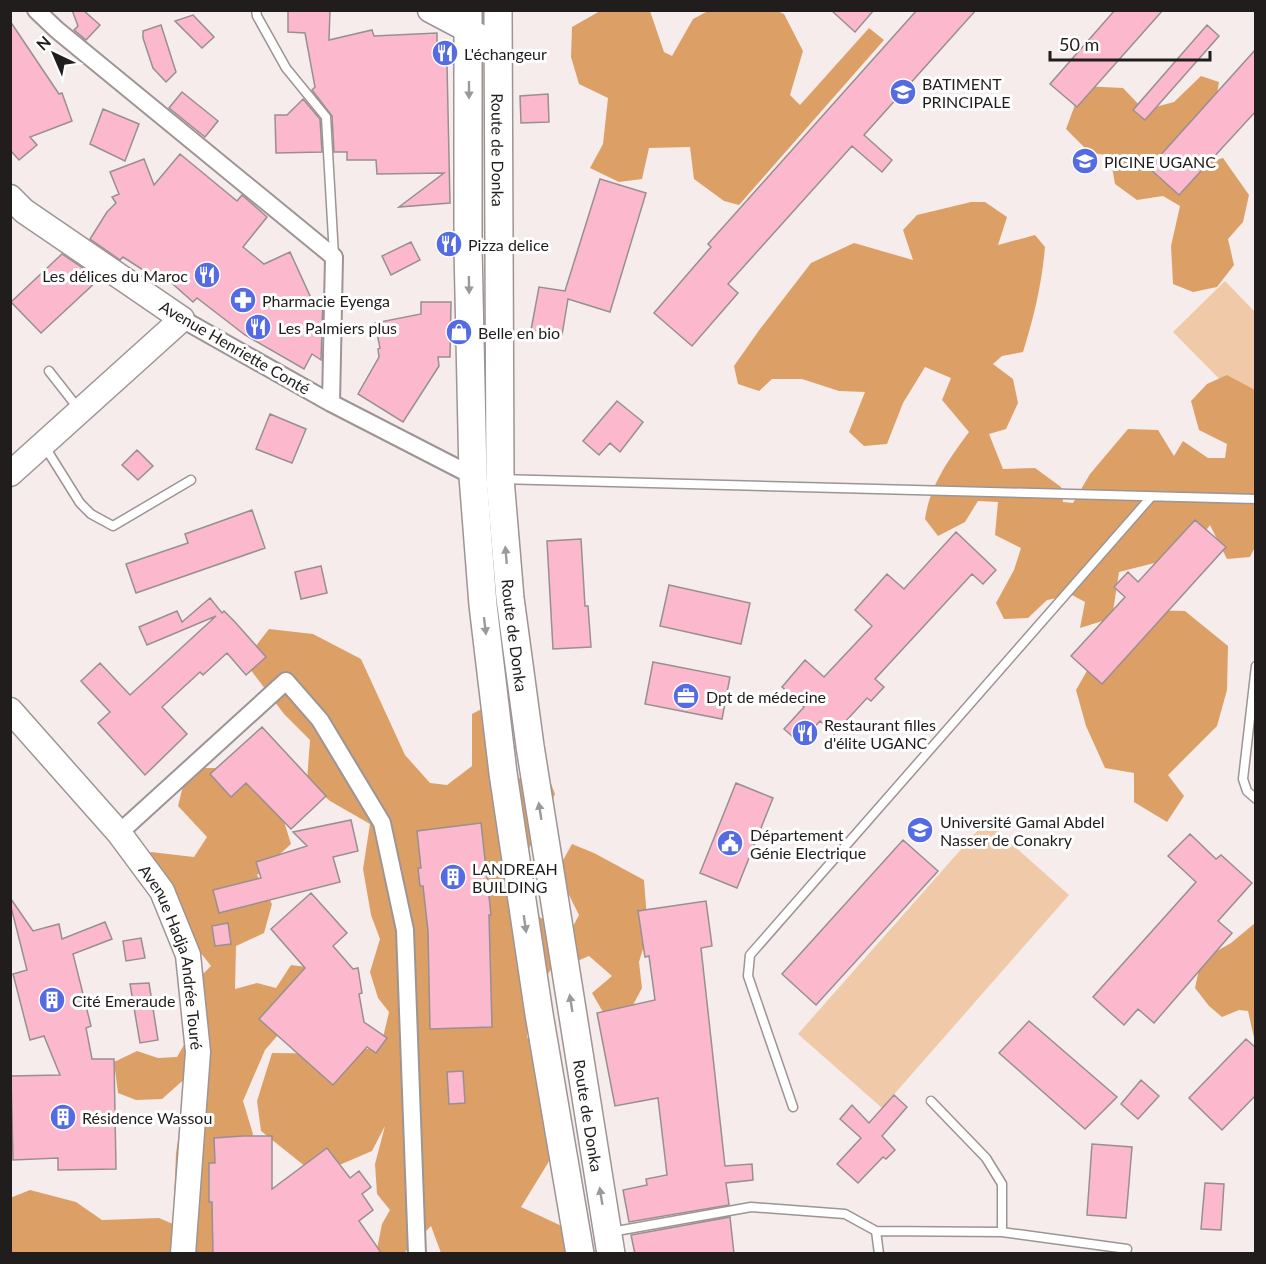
<svg xmlns="http://www.w3.org/2000/svg" width="1266" height="1264" viewBox="0 0 1266 1264" font-family="Lato,sans-serif">
<style>
.green{fill:#efc9a8}
.forest{fill:#dca067}
.building{fill:#fcb9ce;stroke:#978f91;stroke-width:1.5}
.lines{fill:none;stroke-linecap:round;stroke-linejoin:round}
.lane-casing{stroke:#9d9494;stroke-width:11}
.street-casing{stroke:#9d9494;stroke-width:20}
.secondary-casing{stroke:#9d9494;stroke-width:27}
.primary-casing{stroke:#9d9494;stroke-width:30}
.lane{stroke:#fff;stroke-width:8}
.street{stroke:#fff;stroke-width:16}
.secondary{stroke:#fff;stroke-width:24}
.primary{stroke:#fff;stroke-width:27}
.oneway{fill:#9b9999}
.labels{text-anchor:middle;dominant-baseline:central;stroke-width:6;stroke-linejoin:round;paint-order:stroke}
.poi-label{font-size:16px;fill:#201d1c;stroke:#fff;text-anchor:start}
.street-label{font-size:16px;fill:#201d1c;stroke:#fff}
</style>
<rect width="100%" height="100%" fill="#f6ecec"/>
<path class="green" d="M1225,281L1255,312V415L1173,332Z
M986,821L1069,895L882,1108L798,1034Z"/>
<path class="forest" d="M600,11H650L664,52L672,56L693,19L708,11L775,10L784,14L803,51L790,95L800,105L869,28L884,40L739,205L724,201L694,179L690,147L649,148L642,179L619,182L590,168L603,144L608,98L579,84L571,57L572,27Z
M1201,76L1219,82L1213,119L1174,171L1223,158L1249,195L1243,222L1228,239L1234,265L1217,287L1193,292L1173,284L1171,246L1180,206L1163,196L1137,200L1115,184L1110,156L1089,152L1066,129L1082,86L1123,88L1144,110L1174,102Z
M971,202H985L1007,217L998,245L1035,235L1045,247C1042,283 1034,317 1023,352L1002,356L993,364L1013,379L1018,403L1006,429L989,434L1003,469L1035,468L1061,487L1063,502L1073,503L1090,474L1128,429L1158,430L1174,456L1183,441L1208,458H1225L1227,444L1199,430L1191,401L1207,384L1227,375L1255,390V547L1250,557L1227,559L1210,525L1191,551L1174,558L1119,572L1112,618L1080,628L1085,602L1072,595L1047,600L1028,618L1004,619L996,603L1014,570L1021,548L995,535L998,502L978,501L965,522L938,536L925,519C930,485 949,459 969,432L942,400L951,378L925,367L903,403L887,444L864,446L849,432L865,392L839,391L802,379H772L759,391L738,384L734,366L760,329L811,263L854,243L913,260L903,230L917,215Z
M1147,610L1185,611L1228,646L1227,690L1217,726L1168,775L1184,796L1167,822L1134,802V773L1105,768L1086,726L1076,690L1100,648Z
M269,629L313,634L361,659L405,755L430,783L447,785L472,766V714L491,704L510,783L544,766L555,794L526,855L531,913L570,932L579,915L557,871L572,844L594,853L644,880L648,933L639,962L642,988L623,1024L612,1028L592,993L612,976L589,956L575,962L558,958L528,1006L527,1037L556,1074L567,1121L548,1163L521,1207L581,1235L586,1253H441L431,1226L404,1253H383L377,1249L382,1224L390,1210L377,1194L375,1164L385,1126L372,1151L316,1175L261,1131L257,1101L272,1053L344,1054L381,1046L389,1012L378,998L370,972L380,939L371,915L363,869L370,824L330,801L307,781L310,740L284,714L244,661Z
M204,768H255L275,792L291,844L257,875L272,904L264,933L236,946L235,989L257,983L276,988L291,965L314,968L284,1028L265,1050L243,1101L253,1134L240,1172L252,1253H11L10,1198L30,1190L76,1202L102,1220L159,1218L173,1224L176,1153L188,1076L162,1099L136,1100L118,1093L114,1062L137,1051L158,1058L177,1057L200,1017L203,974L211,966L140,876L151,852L194,857L207,837L178,806L183,786Z
M1255,923V1042L1248,1011L1239,1010L1222,1017L1209,1006L1195,988L1201,960L1231,943Z"/>
<path class="building" d="M72,10H83L100,25L86,40L74,30L78,26Z
M288,10H330L329,40L372,30L374,36L437,33V44H452V64H447L450,203L399,207L444,173L377,174L376,160H347V152H334L332,116L312,90L315,87L305,33L288,32Z
M831,10H874L855,32Z
M917,10H976L864,135L892,160L882,172L852,146L728,284L738,293L692,346L654,313L711,247L708,244Z
M1115,10H1163L1077,107L1050,84Z
M193,15L214,37L202,48L175,21Z
M10,21L59,94L62,93L72,121L30,137L37,145L19,160L10,150Z
M161,25L176,72L166,82L153,68L143,38V31Z
M1207,25L1219,36L1145,120L1133,110Z
M1256,49V111L1179,195L1149,168Z
M182,92L218,121L205,137L169,108Z
M548,94L549,122L521,123L520,96Z
M303,99L320,119L322,152L276,153L275,115H287Z
M103,109L139,124L125,161L90,144Z
M180,154L237,201L242,195L267,217L243,247L264,264L290,252L311,298H323L321,360L312,354L304,369L245,335L197,298L193,302L158,271L154,277L123,257L120,260L90,239L107,212L116,203L112,197L119,194L110,172L144,159L154,185Z
M600,179L646,193L610,312L568,299L562,335L531,330L539,287L565,291Z
M411,242L420,260L391,275L382,256Z
M62,254L99,279L41,333L11,302Z
M421,302H451L450,357H438L439,366L403,422L358,394L379,357L378,349L380,348L375,323L421,314Z
M617,401L643,422L620,452L610,443L599,455L583,441Z
M270,414L306,429L292,463L256,449Z
M137,450L153,466L138,480L122,465Z
M252,510L265,548L136,593L126,564L188,543L185,534Z
M1195,520L1226,547L1102,684L1071,656L1125,597L1114,587L1128,572L1138,582Z
M956,532L996,570L983,584L972,574L875,679L884,687L871,701L867,698L834,734L820,721L800,743L784,729L804,707L782,687L805,660L824,677L872,626L855,610L887,574L904,589Z
M581,539L585,606H588L591,647L553,649L547,541Z
M321,566L327,593L301,599L295,572Z
M669,585L750,603L741,644L660,626Z
M210,598L222,613L224,611L235,622L266,657L246,675L227,653L203,675L200,672L162,707L187,734L145,775L98,723L110,712L81,681L100,663L130,695L216,616L147,645L139,627L177,611L182,622Z
M653,662L730,677L722,719L645,704Z
M262,727L326,796L291,829L246,783L231,797L210,774Z
M736,783L773,798L737,888L700,873Z
M351,820L358,851L333,857L340,882L219,913L213,890L261,878L256,862L307,846L293,832Z
M481,823L491,915H489L492,1027L430,1029L428,931L423,886H420L418,868H421L417,831Z
M1190,834L1216,859L1221,855L1252,883L1218,921L1232,933L1154,1023L1138,1009L1124,1025L1093,997L1196,882L1168,856Z
M903,840L938,871L816,1005L782,974Z
M311,893L347,933L333,946L353,969L358,968L362,993L359,994L364,1022L387,1038L376,1053L367,1047L333,1085L259,1019L305,968L271,929Z
M11,899L33,931L59,924L62,939L105,922L112,939L73,954L91,1026L86,1028L92,1059H114L116,1169L58,1170V1158L13,1160L11,1076L60,1075L44,1036L30,1040L13,974L27,970L10,903Z
M706,901L712,946L701,948L725,1166L752,1164L753,1180L726,1183L729,1205L629,1222L623,1190L647,1185L646,1179L667,1175L658,1098L615,1106L597,1013L655,1000L649,956L645,957L638,911Z
M228,923L231,944L215,946L212,926Z
M141,938L145,958L126,961L123,941Z
M149,983L158,1040L140,1043L130,984Z
M1029,1021L1117,1097L1085,1129L999,1053Z
M1246,1039L1256,1048V1095L1222,1130L1189,1098Z
M463,1071L465,1103L449,1104L447,1072Z
M1141,1080L1159,1096L1138,1119L1121,1104Z
M894,1095L907,1107L882,1136L895,1150L886,1159L883,1157L858,1183L837,1164L861,1138L840,1119L852,1105L869,1123Z
M243,1136H272V1189L327,1148L350,1178L359,1171L371,1187L362,1194L373,1210L359,1221L382,1254H213L212,1202H209V1163H215L214,1138Z
M1092,1144L1132,1147L1126,1218L1087,1215Z
M1205,1183L1224,1184L1221,1230L1201,1229Z
M730,1217L734,1254H635L631,1235Z"/>
<g class="lines">
<defs>
<path id="lane" d="M256,10L257,16L286,68L326,117L334,256
M49,371L78,408
M45,447L80,503L91,514L113,526L191,480
M503,479L1256,499
M1256,666L1243,779L1247,791L1256,799
M931,1101L986,1158L1002,1184V1232
M793,1107L748,976L750,955L1151,497
M876,1231L879,1254
M611,1232L751,1207L845,1214L876,1231L1002,1232L1127,1249"/>
<path id="street" d="M36,10L57,30L334,257L331,403
M182,319L331,403L473,476
M119,833L286,681L320,720L382,823L405,930L417,1254"/>
<g id="secondary">
<path d="M430,10L498,46"/>
<path d="M10,197L24,211L182,319L10,474"/>
<path id="s1" d="M10,710L119,833L162,891L188,955L198,1052L183,1254"/>
</g>
<g id="primary">
<path d="M468,10V248L473,476L483,605L503,773L539,1014L580,1254"/>
<path id="s2" d="M498,10L500,479L510,598L530,746L611,1254"/>
</g>
</defs>
<use href="#lane" class="lane-casing"/>
<use href="#street" class="street-casing"/>
<use href="#secondary" class="secondary-casing"/>
<use href="#primary" class="primary-casing"/>
<use href="#lane" class="lane"/>
<use href="#street" class="street"/>
<use href="#secondary" class="secondary"/>
<use href="#primary" class="primary"/>
</g>
<defs><path id="oneway-solid" d="M-6-.8H1V-3.2L6.5 0L1 3.2V.8H-6Z" transform="scale(1.5)"/></defs>
<g class="oneway">
<use href="#oneway-solid" transform="translate(469 90) rotate(90)"/>
<use href="#oneway-solid" transform="translate(469 285) rotate(89)"/>
<use href="#oneway-solid" transform="translate(506 555) rotate(-95)"/>
<use href="#oneway-solid" transform="translate(485 626) rotate(83)"/>
<use href="#oneway-solid" transform="translate(540 811) rotate(-99)"/>
<use href="#oneway-solid" transform="translate(525 924) rotate(82)"/>
<use href="#oneway-solid" transform="translate(571 1003) rotate(-99)"/>
<use href="#oneway-solid" transform="translate(601 1196) rotate(-99)"/>
</g>
<defs>
<symbol id="restaurant-disc" viewBox="-11 -11 22 22"><circle r="9.5" fill="#546be1" stroke="#fff"/><path d="M-5-6h1v4h1v-4h1v4h1v-4h1v5L-1.5 .5V6h-2V.5L-5-1ZM5-6V6H3V1.5H1.5Q1.5-4 5-6Z" fill="#fff"/></symbol>
<symbol id="university-disc" viewBox="-11 -11 22 22"><circle r="9.5" fill="#546be1" stroke="#fff"/><path d="M0-5L7-2L0 1L-7-2ZM-4 1L0 2.5L4 1V4Q0 6-4 4Z" fill="#fff"/></symbol>
<symbol id="pharmacy-disc" viewBox="-11 -11 22 22"><circle r="9.5" fill="#546be1" stroke="#fff"/><path d="M-2-6h4v4h4v4h-4v4h-4v-4h-4v-4h4Z" fill="#fff"/></symbol>
<symbol id="shop-disc" viewBox="-11 -11 22 22"><circle r="9.5" fill="#546be1" stroke="#fff"/><path d="M-5-2.5h2.3a2.7 3.5 0 0 1 5.4 0H5L5.5 6h-11ZM-1.5-2.5h3a1.5 2.3 0 0 0-3 0Z" fill="#fff"/></symbol>
<symbol id="office-disc" viewBox="-11 -11 22 22"><circle r="9.5" fill="#546be1" stroke="#fff"/><path d="M-6-3h4V-5.5h4V-3h4V5H-6ZM-1-4.5V-3h2v-1.5ZM-6 0V1H6V0Z" fill="#fff"/></symbol>
<symbol id="civic-disc" viewBox="-11 -11 22 22"><circle r="9.5" fill="#546be1" stroke="#fff"/><path d="M-.6-6.5H3V-4.5H.6V-3L4-1V1h2V6H-6V1h2V-1L-.6-3ZM-1.2 2.5V6h2.4V2.5Z" fill="#fff"/></symbol>
<symbol id="building-disc" viewBox="-11 -11 22 22"><circle r="9.5" fill="#546be1" stroke="#fff"/><path d="M-4-6H4V6H1V3H-1V6H-4ZM-2.5-4.3h1.7v1.8h-1.7ZM.8-4.3h1.7v1.8H.8ZM-2.5-1h1.7V.8h-1.7ZM.8-1h1.7V.8H.8Z" fill="#fff"/></symbol>
</defs>
<g fill-rule="evenodd">
<use href="#restaurant-disc" x="430" y="38" width="30" height="30"/>
<use href="#university-disc" x="888" y="77" width="30" height="30"/>
<use href="#university-disc" x="1070" y="146" width="30" height="30"/>
<use href="#restaurant-disc" x="434" y="229" width="30" height="30"/>
<use href="#restaurant-disc" x="192" y="260" width="30" height="30"/>
<use href="#pharmacy-disc" x="228" y="285" width="30" height="30"/>
<use href="#restaurant-disc" x="243" y="312" width="30" height="30"/>
<use href="#shop-disc" x="444" y="317" width="30" height="30"/>
<use href="#office-disc" x="671" y="681" width="30" height="30"/>
<use href="#restaurant-disc" x="790" y="718" width="30" height="30"/>
<use href="#university-disc" x="905" y="815" width="30" height="30"/>
<use href="#civic-disc" x="715" y="828" width="30" height="30"/>
<use href="#building-disc" x="438" y="862" width="30" height="30"/>
<use href="#building-disc" x="37" y="985" width="30" height="30"/>
<use href="#building-disc" x="48" y="1102" width="30" height="30"/>
</g>
<g class="labels">
<g class="poi-label">
<text x="464" y="53">L'échangeur</text>
<text x="922" y="83">BATIMENT<tspan x="922" dy="18">PRINCIPALE</tspan></text>
<text x="1104" y="161">PICINE UGANC</text>
<text x="468" y="244">Pizza delice</text>
<text x="188" y="275" text-anchor="end">Les délices du Maroc</text>
<text x="262" y="300">Pharmacie Eyenga</text>
<text x="278" y="327">Les Palmiers plus</text>
<text x="478" y="332">Belle en bio</text>
<text x="706" y="696">Dpt de médecine</text>
<text x="824" y="724">Restaurant filles<tspan x="824" dy="18">d'élite UGANC</tspan></text>
<text x="940" y="821">Université Gamal Abdel<tspan x="940" dy="18">Nasser de Conakry</tspan></text>
<text x="750" y="834">Département<tspan x="750" dy="18">Génie Electrique</tspan></text>
<text x="472" y="868">LANDREAH<tspan x="472" dy="18">BUILDING</tspan></text>
<text x="72" y="1000">Cité Emeraude</text>
<text x="82" y="1117">Résidence Wassou</text>
</g>
<g class="street-label">
<text stroke="none"><textPath href="#s2" startOffset="140">Route de Donka</textPath></text>
<text transform="translate(235 347) rotate(30)">Avenue Henriette Conté</text>
<text stroke="none"><textPath href="#s2" startOffset="626">Route de Donka</textPath></text>
<text stroke="none"><textPath href="#s1" startOffset="303">Avenue Hadja Andrée Touré</textPath></text>
<text stroke="none"><textPath href="#s2" startOffset="1112">Route de Donka</textPath></text>
</g>
</g>
<rect width="1266" height="1264" fill="none" stroke="#201d1c" stroke-width="24"/>
<g transform="translate(54 54) rotate(316)" stroke="#ffffff" stroke-width="4.5" paint-order="stroke">
<path d="M0-4.5L10 22L0 15L-10 22Z" fill="#201d1c"/>
<text y="-9" font-size="16" font-weight="bold" text-anchor="middle" fill="#201d1c">N</text>
</g>
<path d="M1050 51v9h160v-9" fill="none" stroke="#201d1c" stroke-width="3"/>
<text x="1059" y="51" font-size="18" fill="#201d1c" stroke="#ffffff" stroke-width="4.5" paint-order="stroke">50 m</text>
</svg>
